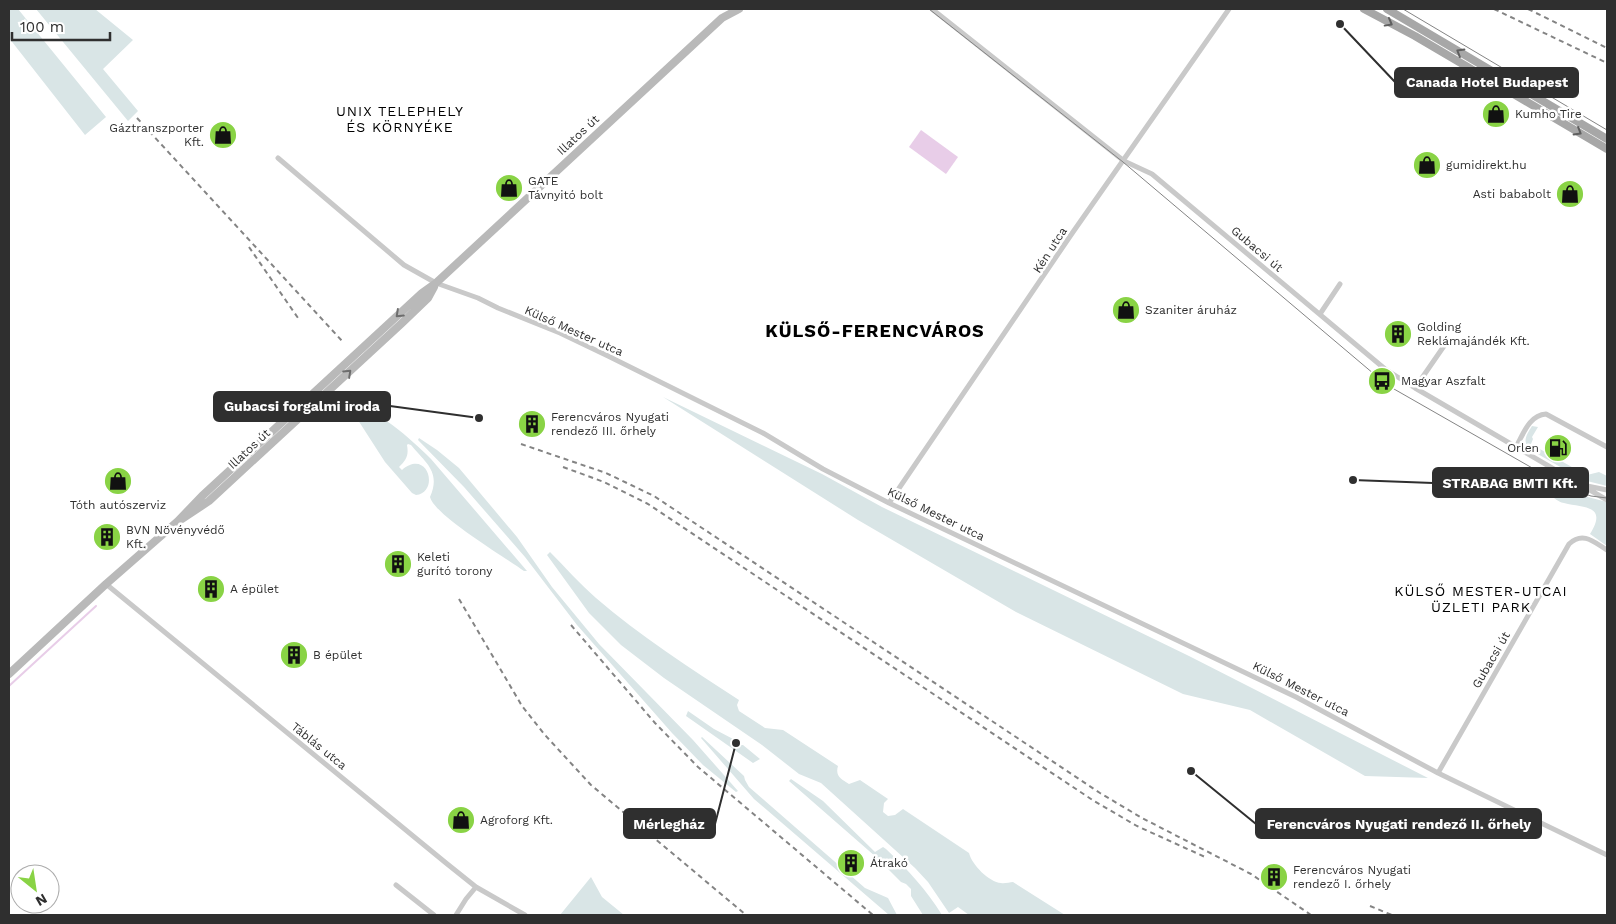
<svg xmlns="http://www.w3.org/2000/svg" width="1616" height="924" viewBox="0 0 1616 924" font-family="'Work Sans',sans-serif">
<style>
.green{fill:#d9e5e6}
.water{fill:#e8cde8}
.lines{fill:none;stroke-linecap:round;stroke-linejoin:round}
.stream{stroke:#e8cde8;stroke-width:2}
.street{stroke:#c9c9c9;stroke-width:5}
.secondary{stroke:#b9b9b9;stroke-width:8}
.primary{stroke:#a7a7a7;stroke-width:8}
.tram{stroke:#848484;stroke-width:1}
.rail{stroke:#848484;stroke-width:2;stroke-dasharray:5 4;stroke-linecap:butt}
.oneway{stroke:#5f5f5f}
.oneway2{stroke:#6d6d6d}
.labels{text-anchor:middle;dominant-baseline:central;stroke-width:5;stroke-linejoin:round;paint-order:stroke}
.poi-label{font-size:12px;fill:#2f2f2f;stroke:#fff;text-anchor:start}
.street-label{font-size:12px;fill:#2f2f2f;stroke:#fff}
.neighbourhood-label{font-size:14px;letter-spacing:1px;fill:#000;stroke:#fff}
.district-label{font-size:18px;font-weight:bold;letter-spacing:1px;fill:#000;stroke:#fff}
.leader{fill:none;stroke:#2f2f2f;stroke-width:2}
.callout-dot{fill:#2f2f2f;stroke:#fff;stroke-width:2}
.callout{fill:#2f2f2f;stroke:#2f2f2f;stroke-width:2}
.callout-label{font-size:14px;text-anchor:middle;font-weight:bold;fill:#fff}
</style>
<rect width="100%" height="100%" fill="#fff"/>
<path class="green" d="M9,9H18L106,117L85,135L9,38Z
M36,9H95L133,40L103,69L138,111L128,121Z
M663,397L822,474L882,507L1189,656L1428,778L1365,776L1250,710L1183,694L1016,612L858,520Z
M347,403C376,407 411,439 431,459L527,571H524C506,558 434,515 430,497C441,472 426,463 411,445L408,444L407,445C409,456 406,460 399,467L402,470C428,448 440,492 416,495L412,493L385,462Z
M1532,426L1538,427L1532,437L1533,439L1531,444L1579,471L1586,470L1587,475L1599,472L1607,476V486L1583,480L1529,449C1522,441 1527,434 1532,426Z
M419,438L437,450L459,468L517,537L552,587L599,644L693,740L738,791L736,792L703,765L672,733L577,625L525,557L464,487L418,440Z
M1561,486L1580,495L1607,502V546L1590,534C1608,505 1584,508 1564,503C1561,503 1557,500 1554,498Z
M550,552C565,567 580,584 596,598C640,636 690,668 739,700L737,705L739,711L765,728L783,730L838,766C835,776 841,779 849,784L860,780L888,799L884,803L883,812L888,816L895,815L903,809L969,853C972,865 989,882 1001,883C1004,884 1010,882 1013,882L1065,915H969L958,907L949,913L928,882L915,868L821,783L799,774L762,745L664,678L621,645L589,613L547,555Z
M688,711L714,729L735,740L731,746L736,749L739,745H743L760,759L753,763L686,716Z
M702,737L744,776L745,780L749,787L865,888L888,898L897,915H889L754,799L701,738Z
M791,779L823,801L875,852L883,847L886,849C908,870 926,889 942,915H923L911,896V889L906,884L901,882L876,857L789,781Z
M591,877L602,897L624,915H560Z"/>
<path class="water" d="M921,130L958,157L946,174L909,147Z"/>
<g class="lines">
<path class="stream" d="M9,686L96,606"/>
<path class="street" d="M932,9L1124,161L1152,174L1385,369L1415,388L1607,500
M278,158L404,265L436,283L478,298L498,308L560,333L608,356L763,433L823,469L889,503L1296,697L1438,773L1607,855
M1320,314L1340,284
M1415,388L1444,346
M1516,447C1523,435 1529,415 1546,414L1607,447
M1587,486L1607,490
M889,503L1073,232L1229,9
M106,584L446,863L476,887L525,915
M1438,773L1569,544C1583,531 1594,542 1607,550
M396,885L434,915
M456,915L466,899L476,887"/>
<path class="secondary" d="M182,519L209,501L402,323L428,298L434,287
M9,674L106,584L178,521L202,496L422,293L436,283L722,18L739,9"/>
<path class="primary" d="M1364,9L1415,36L1607,149
M1387,9L1607,139"/>
<path class="tram" d="M929,9L1123,162L1387,385L1569,489L1591,496L1607,498
M1403,9L1607,130"/>
<path class="rail" d="M1494,9L1607,63
M1528,9L1607,48
M137,118L343,342
M249,247L298,318
M521,444L606,473L654,496L1100,793L1142,818L1251,874L1311,915
M563,467L604,482L648,504L1094,801L1137,826L1205,857
M459,599L522,706L545,735L591,785L746,915
M571,625L655,723L698,767L873,915
M1370,906L1392,915"/>
</g>
<defs><path id="oneway-chevron" d="M-2-3.5L2.5 0L-2 3.5" fill="none" stroke-width="1.6" stroke-linecap="round" stroke-linejoin="round" transform="scale(1.25)"/></defs>
<g class="oneway">
<use href="#oneway-chevron" transform="translate(1389 23) rotate(29)"/>
<use href="#oneway-chevron" transform="translate(1460 52) rotate(-149)"/>
<use href="#oneway-chevron" transform="translate(1578 132) rotate(31)"/>
</g>
<g class="oneway2">
<use href="#oneway-chevron" transform="translate(399 314) rotate(137)"/>
<use href="#oneway-chevron" transform="translate(348 373) rotate(-43)"/>
</g>
<defs>
<symbol id="shop-disc" viewBox="-11 -11 22 22"><circle r="9.5" fill="#89d345" stroke="#fff"/><path d="M-5-2.5h2.3a2.7 3.5 0 0 1 5.4 0H5L5.5 6h-11ZM-1.5-2.5h3a1.5 2.3 0 0 0-3 0Z" fill="#111"/></symbol>
<symbol id="building-disc" viewBox="-11 -11 22 22"><circle r="9.5" fill="#89d345" stroke="#fff"/><path d="M-4-6H4V6H1V3H-1V6H-4ZM-2.5-4.3h1.7v1.8h-1.7ZM.8-4.3h1.7v1.8H.8ZM-2.5-1h1.7V.8h-1.7ZM.8-1h1.7V.8H.8Z" fill="#111"/></symbol>
<symbol id="bus-disc" viewBox="-11 -11 22 22"><circle r="9.5" fill="#89d345" stroke="#fff"/><path d="M-5-6H5V4H4V6H2V4H-2V6H-4V4H-5ZM-3.5-4V0h7V-4ZM-3.5 1.2v1.5H-2V1.2ZM2 1.2v1.5H3.5V1.2Z" fill="#111"/></symbol>
<symbol id="fuel-disc" viewBox="-11 -11 22 22"><circle r="9.5" fill="#89d345" stroke="#fff"/><path d="M-5.5-6h7V0h2V4h1.3V-2.5L3-4.5l.8-.8L6-3V5H2.5V1h-1V6h-7ZM-4.2-4.7v3.2H.2V-4.7Z" fill="#111"/></symbol>
</defs>
<g fill-rule="evenodd">
<use href="#shop-disc" x="1480" y="98" width="32" height="32"/>
<use href="#shop-disc" x="207" y="119" width="32" height="32"/>
<use href="#shop-disc" x="1411" y="149" width="32" height="32"/>
<use href="#shop-disc" x="493" y="172" width="32" height="32"/>
<use href="#shop-disc" x="1554" y="178" width="32" height="32"/>
<use href="#shop-disc" x="1110" y="294" width="32" height="32"/>
<use href="#building-disc" x="1382" y="318" width="32" height="32"/>
<use href="#bus-disc" x="1366" y="365" width="32" height="32"/>
<use href="#building-disc" x="516" y="408" width="32" height="32"/>
<use href="#fuel-disc" x="1542" y="432" width="32" height="32"/>
<use href="#shop-disc" x="102" y="465" width="32" height="32"/>
<use href="#building-disc" x="91" y="521" width="32" height="32"/>
<use href="#building-disc" x="382" y="548" width="32" height="32"/>
<use href="#building-disc" x="195" y="573" width="32" height="32"/>
<use href="#building-disc" x="278" y="639" width="32" height="32"/>
<use href="#shop-disc" x="445" y="804" width="32" height="32"/>
<use href="#building-disc" x="835" y="847" width="32" height="32"/>
<use href="#building-disc" x="1258" y="861" width="32" height="32"/>
</g>
<g class="labels">
<g class="poi-label">
<text x="1515" y="114">Kumho Tire</text>
<text x="204" y="128" text-anchor="end">Gáztranszporter<tspan x="204" dy="14">Kft.</tspan></text>
<text x="1446" y="165">gumidirekt.hu</text>
<text x="528" y="181">GATE<tspan x="528" dy="14">Távnyitó bolt</tspan></text>
<text x="1551" y="194" text-anchor="end">Asti bababolt</text>
<text x="1145" y="310">Szaniter áruház</text>
<text x="1417" y="327">Golding<tspan x="1417" dy="14">Reklámajándék Kft.</tspan></text>
<text x="1401" y="381">Magyar Aszfalt</text>
<text x="551" y="417">Ferencváros Nyugati<tspan x="551" dy="14">rendező III. őrhely</tspan></text>
<text x="1539" y="448" text-anchor="end">Orlen</text>
<text x="118" y="505" text-anchor="middle">Tóth autószerviz</text>
<text x="126" y="530">BVN Növényvédő<tspan x="126" dy="14">Kft.</tspan></text>
<text x="417" y="557">Keleti<tspan x="417" dy="14">gurító torony</tspan></text>
<text x="230" y="589">A épület</text>
<text x="313" y="655">B épület</text>
<text x="480" y="820">Agroforg Kft.</text>
<text x="870" y="863">Átrakó</text>
<text x="1293" y="870">Ferencváros Nyugati<tspan x="1293" dy="14">rendező I. őrhely</tspan></text>
</g>
<g class="street-label">
<text transform="translate(578 135) rotate(-43)">Illatos út</text>
<text transform="translate(1257 249) rotate(40)">Gubacsi út</text>
<text transform="translate(1050 250) rotate(-57)">Kén utca</text>
<text transform="translate(574 331) rotate(24)">Külső Mester utca</text>
<text transform="translate(249 449) rotate(-43)">Illatos út</text>
<text transform="translate(936 514) rotate(26)">Külső Mester utca</text>
<text transform="translate(1491 660) rotate(-60)">Gubacsi út</text>
<text transform="translate(1301 689) rotate(27)">Külső Mester utca</text>
<text transform="translate(319 746) rotate(39)">Táblás utca</text>
</g>
<g class="neighbourhood-label">
<text x="400" y="111">UNIX TELEPHELY<tspan x="400" dy="16">ÉS KÖRNYÉKE</tspan></text>
<text x="1481" y="591">KÜLSŐ MESTER-UTCAI<tspan x="1481" dy="16">ÜZLETI PARK</tspan></text>
</g>
<g class="district-label">
<text x="875" y="330">KÜLSŐ-FERENCVÁROS</text>
</g>
</g>
<path class="leader" d="M1340 24L1395 82M479 418L390 406M1353 480L1433 483M736 743L715 824M1191 771L1256 824"/>
<g class="callout-dot">
<circle cx="1340" cy="24" r="5"/>
<circle cx="479" cy="418" r="5"/>
<circle cx="1353" cy="480" r="5"/>
<circle cx="736" cy="743" r="5"/>
<circle cx="1191" cy="771" r="5"/>
</g>
<g class="callout">
<rect x="1395" y="68" width="183" height="29" rx="5"/>
<rect x="214" y="392" width="176" height="29" rx="5"/>
<rect x="1433" y="468" width="155" height="29" rx="5"/>
<rect x="624" y="809" width="91" height="29" rx="5"/>
<rect x="1256" y="809" width="285" height="29" rx="5"/>
</g>
<g class="callout-label">
<text x="1487" y="87">Canada Hotel Budapest</text>
<text x="302" y="411">Gubacsi forgalmi iroda</text>
<text x="1510" y="488">STRABAG BMTI Kft.</text>
<text x="669" y="829">Mérlegház</text>
<text x="1399" y="829">Ferencváros Nyugati rendező II. őrhely</text>
</g>
<rect width="1616" height="924" fill="none" stroke="#2f2f2f" stroke-width="20"/>
<g transform="translate(35 889) rotate(150)"><circle r="24" fill="#ffffff" stroke="#acacac"/>
<path d="M0-4L9 19L0 12L-9 19Z" fill="#89d345"/>
<text y="-8" font-size="14" font-weight="bold" text-anchor="middle" fill="#2f2f2f">N</text>
</g>
<path d="M12 32v8h98v-8" fill="none" stroke="#2f2f2f" stroke-width="2.5"/>
<text x="20" y="32" font-size="15" fill="#2f2f2f" stroke="#ffffff" stroke-width="4" paint-order="stroke">100 m</text>
</svg>
